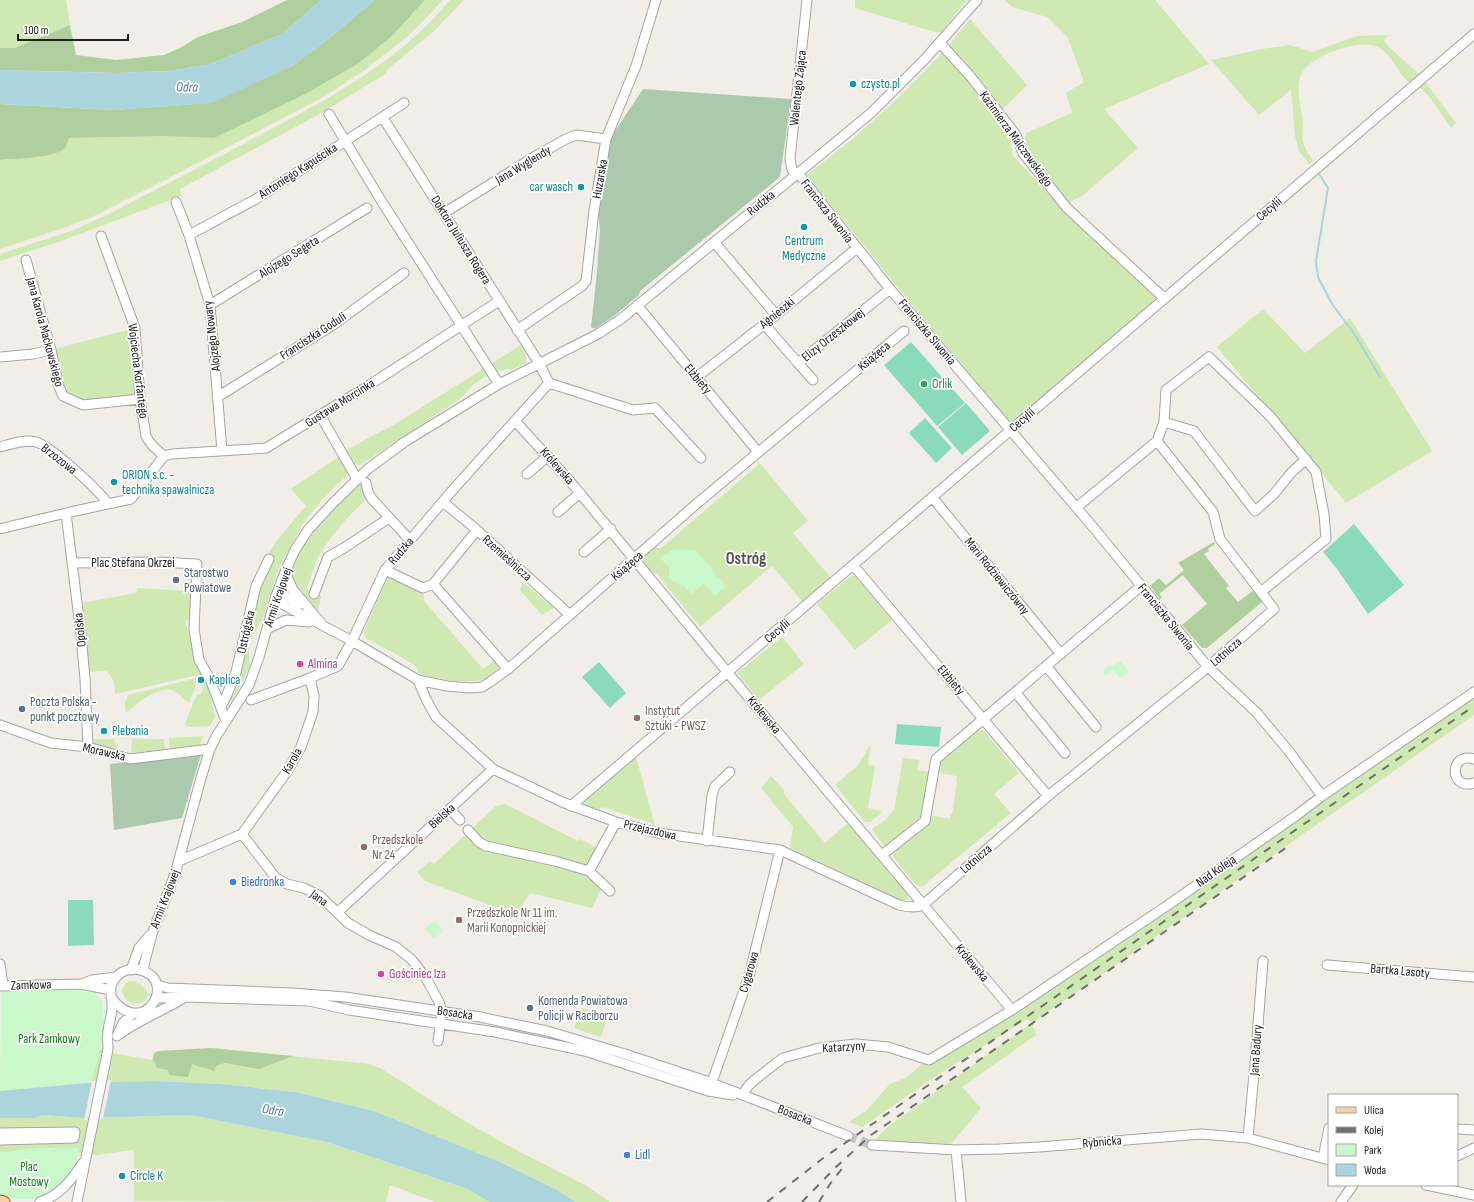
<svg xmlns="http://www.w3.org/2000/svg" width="1474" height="1202" viewBox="0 0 1474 1202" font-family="'Sofia Sans Condensed',sans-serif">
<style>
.grass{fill:#d0e8b1}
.forest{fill:#b0cf9f}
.cemetery{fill:#aac9ad}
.park{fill:#c9f8ca}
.pitch{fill:#8adcb8}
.water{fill:#abd4dd}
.pier{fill:#f1eee8}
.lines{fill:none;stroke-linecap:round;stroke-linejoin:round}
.stream{stroke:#abd4dd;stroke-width:2}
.minor-tunnel{stroke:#c7c5c0;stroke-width:9;stroke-dasharray:9 4.5;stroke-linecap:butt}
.minor-casing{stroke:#a5a5a5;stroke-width:11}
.major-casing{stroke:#985f06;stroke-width:13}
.minor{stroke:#fff;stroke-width:9}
.major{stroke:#f9d0a6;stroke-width:11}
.rail{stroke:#6f6f6f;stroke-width:2;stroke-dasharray:8 8;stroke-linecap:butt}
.culture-dot{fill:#0f9aa8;stroke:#fff;stroke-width:1.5}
.leisure-dot{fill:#2e9e5b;stroke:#fff;stroke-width:1.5}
.service-dot{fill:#5c6f8a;stroke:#fff;stroke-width:1.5}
.hotel-dot{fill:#d1479c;stroke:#fff;stroke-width:1.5}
.education-dot{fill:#8d6e63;stroke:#fff;stroke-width:1.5}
.shop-dot{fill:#3f7fe0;stroke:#fff;stroke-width:1.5}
.labels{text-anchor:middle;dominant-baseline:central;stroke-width:3.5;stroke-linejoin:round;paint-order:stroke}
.culture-label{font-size:13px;fill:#0d838f;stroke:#fff;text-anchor:start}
.street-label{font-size:13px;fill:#212121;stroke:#fff}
.leisure-label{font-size:13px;fill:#27864d;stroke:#fff;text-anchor:start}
.service-label{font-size:13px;fill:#4e5e75;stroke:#fff;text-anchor:start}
.hotel-label{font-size:13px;fill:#b23c85;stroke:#fff;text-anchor:start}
.education-label{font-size:13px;fill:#785e54;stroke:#fff;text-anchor:start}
.shop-label{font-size:13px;fill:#366cbe;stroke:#fff;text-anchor:start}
.park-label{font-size:13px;fill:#107e13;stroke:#fff}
.water-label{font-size:14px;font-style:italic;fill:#4a799e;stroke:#fff}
.district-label{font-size:17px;font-weight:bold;fill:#545454;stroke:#fff}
</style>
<rect width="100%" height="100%" fill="#f1eee8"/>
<path class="grass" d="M0,0H66L70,25L15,48H0Z
M425,0H443L408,36L365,70L327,95L171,177L92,217L63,228L0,249V160L21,159L54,153L69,138L165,136L214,138L393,35Z
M450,0H464L434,31L388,69L385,74L323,112L180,189L181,196L61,241L0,261V254L71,231L109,214C161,187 213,160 264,133C332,97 401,60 450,0Z
M855,0H967L941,32L938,33L855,8Z
M1005,0H1155L1209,64L1104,109L1138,148L1082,196L1069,202L1028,150L1025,138L1026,133L1072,113L1066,93L1084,82L1068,38L1047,17L1012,7Z
M970,19L1027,85L1003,109L949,45Z
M1388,35L1384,40L1387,45L1420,75L1456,123L1451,128C1442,115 1433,100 1422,89C1418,86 1412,85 1409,82C1394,70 1391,48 1370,45C1352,42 1311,56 1302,73C1294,88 1302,108 1303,124C1303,130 1301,136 1303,142C1305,149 1309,155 1313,161L1309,164L1299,151L1295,136L1291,90L1259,115L1211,60L1262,49L1290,45L1313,52L1356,36Z
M943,52L976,89L1009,132L1013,156L1075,222L1157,298L1013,422L1008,419L908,300L807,175L854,138L896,100Z
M1263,309L1305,353L1350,318L1432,451L1346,503L1217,347Z
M135,328L140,399L83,405L63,396L51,350Z
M521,345L526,355V363L513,369L503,370L484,377L473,385L460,399L360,465L355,464L346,450L395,424Z
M338,457L347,471V475L322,500L304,522L278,570L262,620L248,643L250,666L238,691L227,706L267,556L277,540L306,506L291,489Z
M757,460L808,521L793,533L831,578L803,602L772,566L700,627L657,574C649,572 644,564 643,557L654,547L660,549L758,465Z
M361,483L369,497C354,509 324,543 317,560C313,569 310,579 307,589L321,596L318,611C311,603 292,589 291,578C288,549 341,502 361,483Z
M388,576L422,591L425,602L483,669L495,660L499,664L498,668C494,672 489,677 483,679C465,685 436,679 418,673L417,667L396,654L365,638L364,631Z
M851,576H855L892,620L855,650L817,604Z
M523,582L554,608L542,615L520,590Z
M137,588L187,591V593H193L192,617L185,621L198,663L196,665L202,674L115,694C115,684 114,678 106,671L88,672L82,603L136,593Z
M782,637L804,664L759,700L737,673Z
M196,678L195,688L189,703C185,700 179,693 174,691C160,684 136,704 126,713L125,703L128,695Z
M206,682L208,686L215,717L210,726L187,727L185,724L196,696L201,694L203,690L202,686Z
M1474,695V715L1032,1023L1036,1035L962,1087L981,1108L951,1144L873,1142L889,1126L1031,1023L1027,1019L971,1054L942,1072L862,1127L849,1122L866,1111L890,1084L906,1078L924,1062L933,1064L959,1047Z
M978,729L983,730L1019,773L994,794L1011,813L923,886H917L893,857V854L930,815L950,819L951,814H952L957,782H956L957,776L943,774L937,768L940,762Z
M204,736L199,745L170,749L169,738Z
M93,739H114L119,752L94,745Z
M132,739H164L165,750L131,753Z
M871,744L868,765L875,766L868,808L881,811L880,814L870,822H865L835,785L858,765Z
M636,757L656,829L651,823L602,807L598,811V809L585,805L584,802Z
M903,758L919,760L917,770L930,772L921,817L887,846H884L872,829L885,820L894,810Z
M771,776L785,791L783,793L825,843L848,823L909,893L908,899L902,901L790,848L793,827L761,788Z
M505,804L578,841L580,839L597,848L589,864L580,869L602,887L592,908L530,893L516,915L425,881L417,872L430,861L434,864L496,806Z
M130,981C141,980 142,987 149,994L145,1001C134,1007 124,1002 122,990L126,983Z
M582,1008L608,1016L601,1037L574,1028Z
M211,1048L369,1064L380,1068L466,1122L520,1152L585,1185L610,1202H575L555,1189L500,1162L374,1111L295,1092L220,1084L153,1081L91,1083L99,1049L117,1054L152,1060L154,1053L159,1051Z
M43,1115L84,1118L191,1115L327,1142L468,1189L489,1202H435L390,1185L386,1202L134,1201V1150L96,1155L78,1153L79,1148H38L0,1153V1118H34Z"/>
<path class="forest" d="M287,0H321L282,34L211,64L169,71L116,73L0,70V48H15L70,25L76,55L116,60L164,55L180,48L198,37L242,22Z
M374,0H425L393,35L359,63L307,93L214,138L165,136L69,138C68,140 67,144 66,147C57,158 14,159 0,160V104L113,110L209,103L292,66L332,36Z
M1214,542L1215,544L1208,549L1209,551L1204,554L1229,586L1226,588L1238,602L1254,590L1262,602L1207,648H1202L1182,625L1207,604L1183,575L1159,594L1162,597L1160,599L1150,586L1159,578L1166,585L1184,570L1178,563Z
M211,1048L293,1056L259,1069L225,1063L217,1065L214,1071C206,1068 200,1067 192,1064L188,1077L169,1075L168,1070L157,1068L153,1060L154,1053L159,1051Z"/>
<path class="cemetery" d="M643,89L791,99L780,177L640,291L639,295L614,316L595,329L591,327L597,272L600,230L598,210L611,137Z
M201,754L182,818L114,830L110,764Z"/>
<path class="park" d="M674,549L695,550L711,567L715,575L722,580L725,587L715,596L704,584L691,594L683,585L675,583L669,578V567L660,558Z
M1121,661L1128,672L1120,678L1113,670L1106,676L1102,672L1109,665H1114Z
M434,921L443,931L434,939L425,928Z
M83,990L94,992L102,1001L105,1030L91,1083L0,1091L1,991Z
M38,1148H79C78,1153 78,1159 76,1164C71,1182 50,1197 31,1199C21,1200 10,1198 0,1196V1153Z"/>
<path class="pitch" d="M911,342L965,403L937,426L884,365Z
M966,403L990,431L962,455L938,427Z
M925,418L952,448L936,463L909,433Z
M1354,524L1404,585L1368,614L1337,569L1323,552Z
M599,662L626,693L610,708L582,677Z
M897,724L941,727L939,747L895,744Z
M68,900H93L94,945L68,946Z"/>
<path class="water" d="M321,0H374L332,36L292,66L212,103L114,110L0,104V70L116,73L169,71L211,64L282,34Z
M153,1081L220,1084L295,1092L374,1111L500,1162L555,1189L575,1202H489L468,1189L327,1142L191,1115L84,1118L43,1115L34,1118H0V1091L88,1083Z"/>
<path class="pier" d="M111,1080L103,1119L84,1120L92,1081Z"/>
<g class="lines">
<path class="stream" d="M1318,172L1328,188L1316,261L1318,277L1332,304L1355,335L1380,377"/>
<path class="minor-tunnel" d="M848,1136L872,1145"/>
<defs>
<path id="minor" d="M807,0L790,158L792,170L801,177L890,289L1093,527L1208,667L1257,713L1288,750L1322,796
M940,43L971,77L1016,135L1023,153L1067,208L1164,298
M329,114L382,202L499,384
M176,202L189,235L210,305L222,451
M444,213L534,157L566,139L576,135L606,139
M189,235L256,199L404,103
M101,236L135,328L140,399L146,436C150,445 157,450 164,456
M714,242L776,315
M26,260L51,350L58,384L63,396L83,405L140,399
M210,305L367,208
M637,305L758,452
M764,324L798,363L890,289
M517,330L582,286L586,281L594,211L606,139L636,66L656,0
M0,357L33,354L51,350
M798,363L813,380
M697,377L776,315L857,248
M549,383L633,410L655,408L701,458
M219,396L333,325L404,273
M320,415L357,479
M515,421L569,480L728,673L1012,1010
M1164,422L1194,431L1255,511L1274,494L1291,473L1306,459
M0,447C11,444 25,439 36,442C51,446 99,490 108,504
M164,456L172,454L266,448L371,384L499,301
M527,474L548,456
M366,483L368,492L372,499L410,540
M932,497L1061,654
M443,502L477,530L570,615
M1077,507L1157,441L1164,422L1166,390L1209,357L1270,416L1316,472L1324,514L1326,539L1261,592
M558,512L580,493
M66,513L81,635L85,679L88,747
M0,529L66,513L131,499L164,456
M584,552L611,529
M72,563L157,562L197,564L194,629L199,660L210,679L226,721
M853,565L1048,796
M385,570L423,588L433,584L477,530
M285,572L293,590L321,623
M433,584L508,669
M314,594L328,557L344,548L389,518
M276,596L282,604L352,641L418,680L447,686L470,688L482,687L490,682L508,669L694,506L904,331
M276,596L289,597L300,604
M267,629L286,620L309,622
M1047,667L1096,727
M418,680L426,699L436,717L493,769L562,802L616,822L658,833L780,850L899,905C908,907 915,908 923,905L1048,796L1208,667L1274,609L1220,539L1213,512L1157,441
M1016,693L1065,753
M251,700L310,678L338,666L352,641L385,570L450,493L549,383L539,363L383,118
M221,706L226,697L236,672L256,586L269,559
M0,725L51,743L88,747L130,759L210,749
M1474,759C1449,751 1449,791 1474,783
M571,806L1474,34
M450,809L460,820
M468,830L479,842L486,846L555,861L589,871L616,822
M242,834L288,770L301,747L313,712L314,696L310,678
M707,841L712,795L715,786L730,772
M882,855L925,821L936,759L1141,586
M179,861L242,834L276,878L287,884L304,888L320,896L348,923L369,935L396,947L411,959L426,978L439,1002L442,1012
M589,871L610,891
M338,912L493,769
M0,964L3,986
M1327,965L1474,977
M131,970L139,948L150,935
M144,971V965L152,934L175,874L201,778L210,749L217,735L249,685L259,657L276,596L285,572L295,550L308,530L333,503L369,468L406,441L499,384L598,334L621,319L871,113L925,59L977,0
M82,984L92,980L116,977
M157,985L168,988L292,993L345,997L480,1017L523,1026L547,1031L625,1054L712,1083L848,1136
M0,986L81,984L111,990
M157,998L186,997L309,1001L349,1010L495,1032L585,1051L708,1091L733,1095
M118,1034L123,1023L133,1013
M117,1036C138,1020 163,1011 185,997
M438,1041L441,1019
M710,1088L749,976L780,850
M742,1095L749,1085L757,1078L783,1058L819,1048L856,1044L888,1047L929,1060L1012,1010L1168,905L1297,815L1322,796L1474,692
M1457,1129L1474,1130
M0,1133L75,1132L74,1138L0,1140
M1248,1138L1255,1063L1263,961
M872,1145L956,1150L999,1149L1039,1147L1201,1134L1248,1138L1329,1160
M956,1150L961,1202
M1457,1156L1474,1148
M1323,1158L1329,1128
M1426,1185L1474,1195
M40,1202C61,1195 71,1180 83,1163
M77,1202L108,1049C108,1043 107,1037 108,1031C109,1022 113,1013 112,1004C112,998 110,992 111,986C112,982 115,978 117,976C123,970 132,968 140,970C180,980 143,1042 111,997
M1341,1202L1353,1185"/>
<path id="major" d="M0,1201L4,1202"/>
</defs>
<use href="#minor" class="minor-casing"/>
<use href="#major" class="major-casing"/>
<use href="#minor" class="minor"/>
<use href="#major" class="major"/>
<path class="rail" d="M767,1202L822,1159L1474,706
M802,1202L835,1168L871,1135L1290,845
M819,1202L830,1184L844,1166"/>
</g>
<g class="culture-dot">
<circle cx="853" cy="84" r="4"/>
<circle cx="581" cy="187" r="4"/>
<circle cx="804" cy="227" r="4"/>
<circle cx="114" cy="482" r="4"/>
<circle cx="201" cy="680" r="4"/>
<circle cx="104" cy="731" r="4"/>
<circle cx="122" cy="1176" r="4"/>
</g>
<circle class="leisure-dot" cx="924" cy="384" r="4"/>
<g class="service-dot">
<circle cx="176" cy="580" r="4"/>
<circle cx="22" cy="709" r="4"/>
<circle cx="530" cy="1008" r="4"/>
</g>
<g class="hotel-dot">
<circle cx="300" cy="664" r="4"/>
<circle cx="381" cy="974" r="4"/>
</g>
<g class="education-dot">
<circle cx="637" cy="718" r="4"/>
<circle cx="364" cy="847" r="4"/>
<circle cx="459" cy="920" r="4"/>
</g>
<g class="shop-dot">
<circle cx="233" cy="882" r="4"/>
<circle cx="627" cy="1155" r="4"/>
</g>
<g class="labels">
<g class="culture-label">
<text x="861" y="84">czysto.pl</text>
<text x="573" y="187" text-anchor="end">car wasch</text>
<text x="804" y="241" text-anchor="middle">Centrum<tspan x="804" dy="15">Medyczne</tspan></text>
<text x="122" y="475">ORION s.c. -<tspan x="122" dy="15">technika spawalnicza</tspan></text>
<text x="209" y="680">Kaplica</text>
<text x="112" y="731">Plebania</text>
<text x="130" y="1176">Circle K</text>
</g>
<g class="street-label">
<text transform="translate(798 88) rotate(-84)">Walentego Zająca</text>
<text transform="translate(1016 139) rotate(54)">Kazimierza Malczewskiego</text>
<text transform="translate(523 165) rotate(-31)">Jana Wyglendy</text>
<text transform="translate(298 171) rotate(-33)">Antoniego Kapuścika</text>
<text transform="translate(600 179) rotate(-80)">Huzarska</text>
<text transform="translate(761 203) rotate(-39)">Rudzka</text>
<text transform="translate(1269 209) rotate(-41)">Cecylii</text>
<text transform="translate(827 211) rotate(52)">Francisza Siwonia</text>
<text transform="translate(461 240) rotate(58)">Doktora Juliusza Rogera</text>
<text transform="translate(289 257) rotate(-32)">Alojzego Segeta</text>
<text transform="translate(777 313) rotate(-39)">Agnieszki</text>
<text transform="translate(45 332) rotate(75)">Jana Karola Maćkowskiego</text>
<text transform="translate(927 332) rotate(50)">Franciszka Siwonia</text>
<text transform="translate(833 335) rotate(-39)">Elizy Orzeszkowej</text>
<text transform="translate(212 336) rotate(-97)">Alojzego Nowary</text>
<text transform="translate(313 336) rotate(-33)">Franciszka Goduli</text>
<text transform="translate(874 356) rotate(-40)">Książęca</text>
<text transform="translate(138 371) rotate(83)">Wojciecha Korfantego</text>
<text transform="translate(698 379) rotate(50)">Elżbiety</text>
<text transform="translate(340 403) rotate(-32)">Gustawa Morcinka</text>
<text transform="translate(1022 420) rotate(-41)">Cecylii</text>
<text transform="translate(59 459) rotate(38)">Brzozowa</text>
<text transform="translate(557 466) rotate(49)">Królewska</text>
<text transform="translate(401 551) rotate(-49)">Rudzka</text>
<text transform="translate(507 558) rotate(42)">Rzemieślnicza</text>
<text x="133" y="563">Plac Stefana Okrzei</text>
<text transform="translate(627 566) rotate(-41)">Książęca</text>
<text transform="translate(997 576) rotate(51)">Marii Rodziewiczówny</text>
<text transform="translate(278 597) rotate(-71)">Armii Krajowej</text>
<text transform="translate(1166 617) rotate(51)">Franciszka Siwonia</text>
<text transform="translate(80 630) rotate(-96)">Opolska</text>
<text transform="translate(777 631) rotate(-41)">Cecylii</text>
<text transform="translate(246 632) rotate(-77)">Ostrógska</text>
<text transform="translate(1226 652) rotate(-41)">Lotnicza</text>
<text transform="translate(951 680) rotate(50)">Elżbiety</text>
<text transform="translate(764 715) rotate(50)">Królewska</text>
<text transform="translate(104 752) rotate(13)">Morawska</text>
<text transform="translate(292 761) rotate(-60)">Karola</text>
<text transform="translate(442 816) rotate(-42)">Bielska</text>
<text transform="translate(650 830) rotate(13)">Przejazdowa</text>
<text transform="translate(976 859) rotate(-41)">Lotnicza</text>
<text transform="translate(1216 871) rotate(-35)">Nad Koleją</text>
<text transform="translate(319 898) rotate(35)">Jana</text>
<text transform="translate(165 899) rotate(-69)">Armii Krajowej</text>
<text transform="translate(972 963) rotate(50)">Królewska</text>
<text transform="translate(1400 971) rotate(5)">Bartka Lasoty</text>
<text transform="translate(749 972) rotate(-74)">Cygarowa</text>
<text transform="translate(31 985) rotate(-2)">Zamkowa</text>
<text transform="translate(455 1013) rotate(9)">Bosacka</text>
<text transform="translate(844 1047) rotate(-4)">Katarzyny</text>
<text transform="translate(1256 1050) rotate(-86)">Jana Badury</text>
<text transform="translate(795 1115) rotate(22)">Bosacka</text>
<text transform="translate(1102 1142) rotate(-5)">Rybnicka</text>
</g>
<g class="leisure-label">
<text x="932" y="384">Orlik</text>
</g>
<g class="service-label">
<text x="184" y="573">Starostwo<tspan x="184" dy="15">Powiatowe</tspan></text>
<text x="30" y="702">Poczta Polska -<tspan x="30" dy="15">punkt pocztowy</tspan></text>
<text x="538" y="1001">Komenda Powiatowa<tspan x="538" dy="15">Policji w Raciborzu</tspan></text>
</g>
<g class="hotel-label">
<text x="308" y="664">Almina</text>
<text x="389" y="974">Gościniec Iza</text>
</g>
<g class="education-label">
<text x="645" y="711">Instytut<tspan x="645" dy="15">Sztuki - PWSZ</tspan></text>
<text x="372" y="840">Przedszkole<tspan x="372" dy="15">Nr 24</tspan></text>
<text x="467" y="913">Przedszkole Nr 11 im.<tspan x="467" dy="15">Marii Konopnickiej</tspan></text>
</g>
<g class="shop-label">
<text x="241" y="882">Biedronka</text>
<text x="635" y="1155">Lidl</text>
</g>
<g class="park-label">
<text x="49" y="1039">Park Zamkowy</text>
<text x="29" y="1167">Plac<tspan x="29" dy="15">Mostowy</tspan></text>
</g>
<g class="water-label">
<text transform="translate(187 87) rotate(1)">Odra</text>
<text transform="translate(273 1110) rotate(10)">Odra</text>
</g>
<g class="district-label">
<text x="746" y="559">Ostróg</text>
</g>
</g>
<rect x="1328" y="1094" width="130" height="92" fill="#ffffff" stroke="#a6a6a6"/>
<rect x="1336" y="1107" width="20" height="6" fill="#f9d0a6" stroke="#a6a6a6"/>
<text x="1364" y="1114" font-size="12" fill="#212121">Ulica</text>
<rect x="1336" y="1127" width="20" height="6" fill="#6f6f6f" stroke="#a6a6a6"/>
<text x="1364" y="1134" font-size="12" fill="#212121">Kolej</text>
<rect x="1336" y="1144" width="20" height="12" fill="#c9f8ca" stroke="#a6a6a6"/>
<text x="1364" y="1154" font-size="12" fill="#212121">Park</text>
<rect x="1336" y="1164" width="20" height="12" fill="#abd4dd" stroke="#a6a6a6"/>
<text x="1364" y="1174" font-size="12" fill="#212121">Woda</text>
<path d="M18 34v6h110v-6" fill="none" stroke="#212121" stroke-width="2"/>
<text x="24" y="34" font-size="12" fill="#212121" stroke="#ffffff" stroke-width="3" paint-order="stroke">100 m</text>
</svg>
